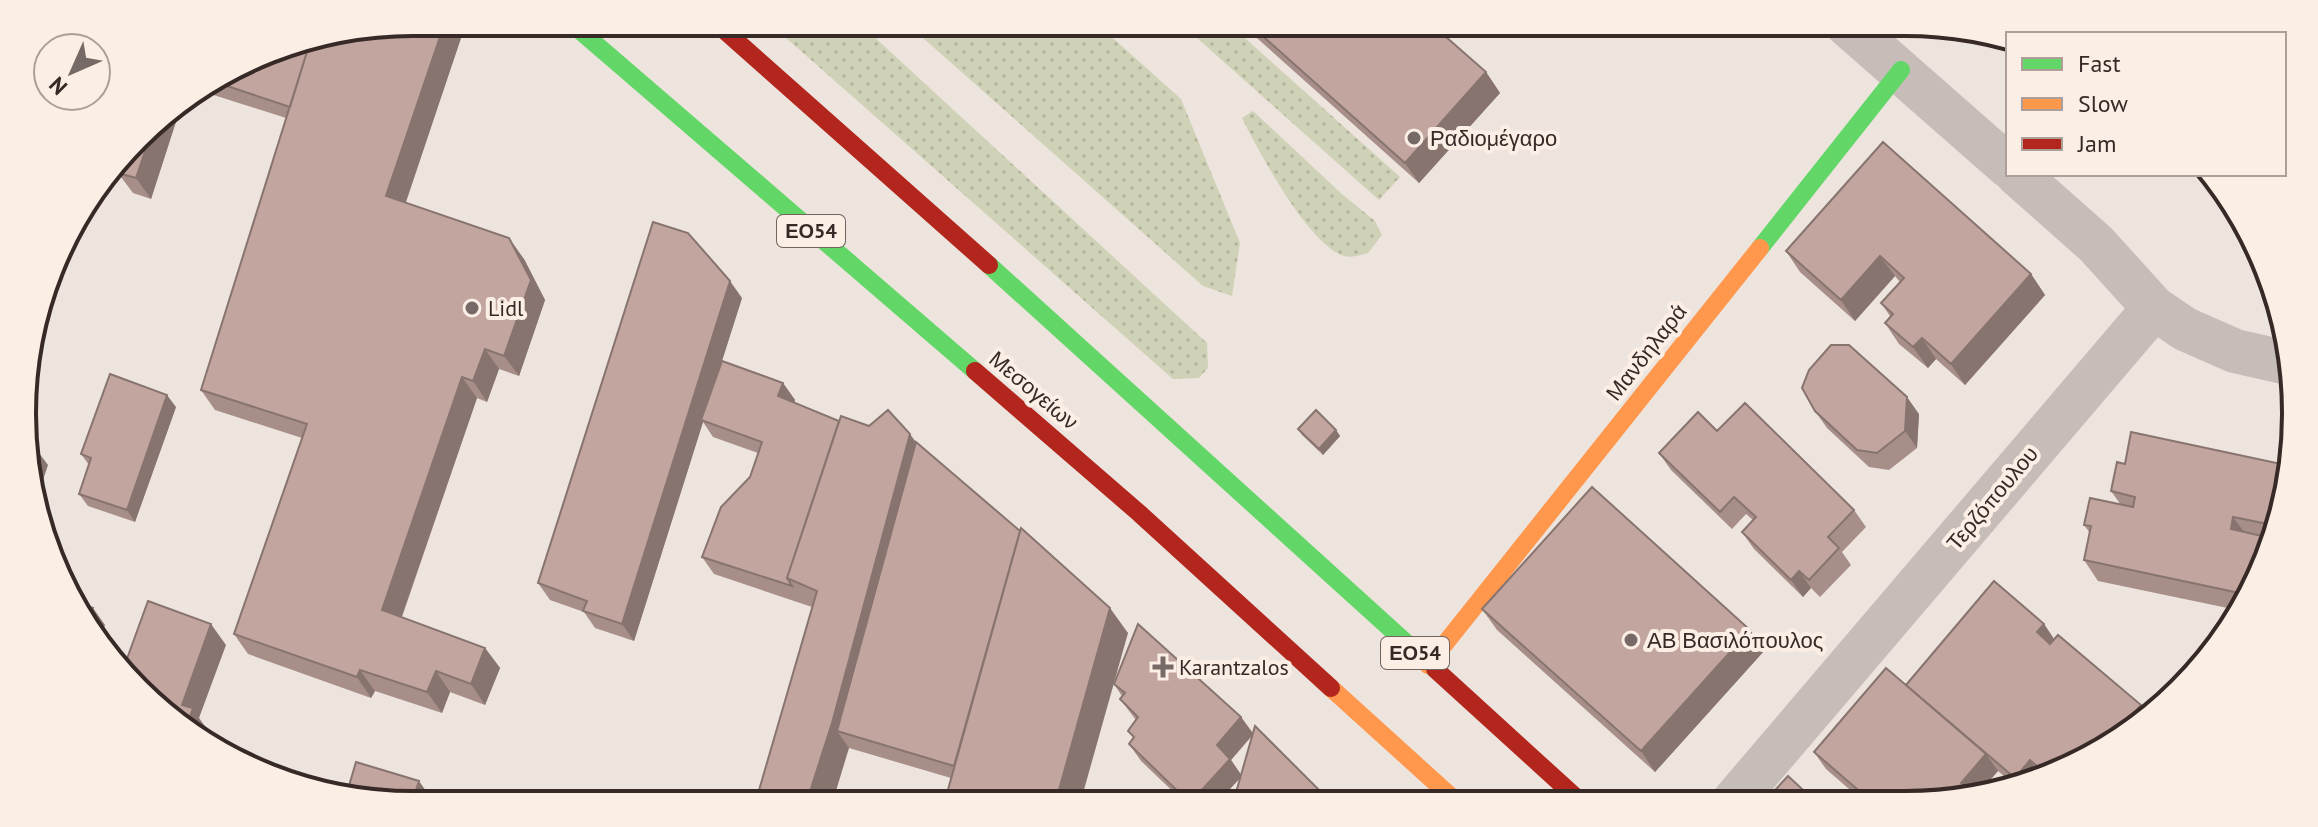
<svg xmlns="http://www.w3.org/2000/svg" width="2318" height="827" viewBox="0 0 2318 827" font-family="'PT Sans',sans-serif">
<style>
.grass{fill:url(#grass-dots)}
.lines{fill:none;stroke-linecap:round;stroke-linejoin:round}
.street{stroke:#c6bdb8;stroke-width:44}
.fast{stroke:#63d668;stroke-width:18}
.slow{stroke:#ff974d;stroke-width:18}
.jam{stroke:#b3261e;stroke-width:18}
.wall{fill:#a78e89;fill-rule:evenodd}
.shaded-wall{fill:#88746f}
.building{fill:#c2a59f;stroke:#88746f;stroke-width:2}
.poi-dot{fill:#766a66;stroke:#faeee5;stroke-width:3}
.labels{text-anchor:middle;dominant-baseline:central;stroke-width:8;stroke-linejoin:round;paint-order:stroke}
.shield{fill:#faeee5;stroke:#71645f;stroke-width:2}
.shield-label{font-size:20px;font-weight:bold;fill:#362926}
.poi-label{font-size:22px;fill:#362926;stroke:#faeee5;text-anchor:start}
.street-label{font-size:22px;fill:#362926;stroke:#faeee5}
.rim{fill:none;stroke:#362926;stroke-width:4}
</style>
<defs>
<pattern id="grass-dots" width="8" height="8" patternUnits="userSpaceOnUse" patternTransform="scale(2)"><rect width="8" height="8" fill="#d0d2b7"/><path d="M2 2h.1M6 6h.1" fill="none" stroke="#b3b49d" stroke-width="1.8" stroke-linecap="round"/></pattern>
</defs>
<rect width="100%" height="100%" fill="#ede4de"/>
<path class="grass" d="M768,22H858L1207,343L1208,368L1199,378L1173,379Z
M905,22H1095L1181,99L1240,243L1232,296L1203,286Z
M1179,22H1227L1400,177L1379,200Z
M1253,111L1343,195L1375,221L1382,235L1368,253C1361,255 1351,258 1344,256C1308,244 1259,152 1242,118Z"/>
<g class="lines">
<path class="street" d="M1844,22L2008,166
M2017,174L2096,244L2154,308L2185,329L2235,351L2292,364
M1733,802L2154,308"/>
<path class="fast" d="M570,22L975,371
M1760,248L1901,70
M989,265L1435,669"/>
<path class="slow" d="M1428,665L1760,248
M1331,688L1458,803"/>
<path class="jam" d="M715,22L989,265
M975,371L1139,513L1331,688
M1435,669L1581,802"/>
</g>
<path class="wall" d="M414,22H453L462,35L405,203L524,259L545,300L519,376L499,369L487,402L477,398L402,617L485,648L500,668L485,705L450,692L442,713L375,691L371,698L248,654L234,634L302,438L215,410L201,390L286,118L201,91L264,52Z
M1239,22H1429L1486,72L1500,93L1419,183Z
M182,103L151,199L133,193L118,173L155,119Z
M1883,142L2031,274L2045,295L1965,385L1936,359L1928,368L1899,344L1885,323L1890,316L1881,303L1900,282L1895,276L1855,321L1800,272L1786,251Z
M742,298L719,369L783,383L795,400L794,403L839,421L916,442L1128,633L951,778L849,748L755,804L812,607L714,574L702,557L750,477L758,453L713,437L703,422L634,641L595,628L584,612L550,600L538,583Z
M176,407L135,522L88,506L79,494L89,465L81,454Z
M1815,411L1919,414L1917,448L1889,470L1869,467L1827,428Z
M1298,429L1336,430L1340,436L1323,455L1302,435Z
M1717,431L1854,510L1866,527L1842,552L1851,565L1820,597L1811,588L1803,597L1754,549L1742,532L1753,520L1746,514L1732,529L1671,470L1659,453Z
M2111,491L2283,514L2271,542L2266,541L2270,546L2242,611L2098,581L2084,560L2090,533L2084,525L2121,505Z
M1482,609L1750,630L1764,651L1655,772L1497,630Z
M2044,624L2054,639L2141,705L2149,717L2077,765L2013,784L1998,771L1977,795L1956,802H1864L1826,769L1814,752L1908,687Z
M1114,684L1241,717L1253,733L1240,778L1217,803H1185L1141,761L1129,744L1134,738L1128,731L1136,720L1120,699L1122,696ZM1252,736L1241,775L1231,760Z"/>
<path class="shaded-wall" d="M445,22H453L462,35L401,217L386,196Z
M1486,72L1500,93L1419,183L1405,163Z
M182,103L151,199L136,178L156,119Z
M509,238L524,259L545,300L519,376L504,356Z
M1880,256L1895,276L1855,321L1841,300Z
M2031,274L2045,295L1965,385L1951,364Z
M730,281L742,298L703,421L701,420L703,422L634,641L622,624Z
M1922,338L1936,359L1928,368L1913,347Z
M485,349L499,369L487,402L473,381Z
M462,377L477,398L397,630L382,610Z
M783,383L795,400L790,413L778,396Z
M167,395L176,407L135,522L127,510Z
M1907,397L1919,414L1917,448L1905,431Z
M1336,430L1340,436L1323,455L1319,449Z
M910,434L928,459L837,731L849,748L832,804H806Z
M39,453L48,465L35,504L32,473Z
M2233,517L2248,537L2231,529Z
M2262,536L2270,546L2252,590Z
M1799,571L1811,588L1803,597L1791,580Z
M93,608L105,625L99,642L88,631L86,627Z
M1110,608L1128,633L1080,804H1055Z
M211,624L226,645L199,718L207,729L203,742L196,739L186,729L182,705Z
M2044,624L2058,645L2051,653L2037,632Z
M1750,630L1764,651L1655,772L1641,751Z
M485,648L500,668L485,705L471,684Z
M360,670L375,691L371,698L357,677Z
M436,671L450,692L442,713L427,692Z
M2141,705L2149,717L2108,744Z
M1241,717L1253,734L1231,760L1242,776L1217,803H1191L1217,745Z
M1986,754L1998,771L1977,795L1968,798L1961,783Z
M2030,760L2041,776L2019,783L2015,778Z
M419,781L431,798L428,805H411Z"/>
<path class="building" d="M414,22H445L386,196L509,238L531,280L504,356L485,349L473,381L462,377L382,610L485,648L471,684L436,671L427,692L360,670L357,677L234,634L307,424L201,390L310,42Z
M1247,22H1429L1486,72L1405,163Z
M310,42L290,107L215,82L264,52Z
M156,119L136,178L118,173L122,163Z
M1883,142L2031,274L1951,364L1922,338L1913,347L1885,323L1893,314L1881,303L1904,278L1880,256L1841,300L1786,251Z
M653,222L688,233L730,281L622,624L583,611L587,601L538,583Z
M1831,345H1849L1907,397L1905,431L1877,453L1857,450L1815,411L1802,388L1809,370Z
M722,361L783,383L778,396L839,421L787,578L792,586L702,557L721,507L750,477L762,442L701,420Z
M110,374L167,395L127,510L79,494L91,458L81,454Z
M1745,403L1854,510L1828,537L1839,548L1809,580L1799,571L1791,580L1742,532L1756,517L1734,497L1720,512L1659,453L1698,412L1717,431Z
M888,410L910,434L832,723L806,804H755L817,591L787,578L841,416L869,426Z
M1316,410L1336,430L1319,449L1298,429Z
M2131,432L2286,465L2283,514L2278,526L2233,517L2231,529L2262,536L2252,590L2249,595L2084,560L2091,526L2084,525L2090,498L2133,507L2135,497L2111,491L2117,462L2125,464Z
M916,442L1020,531L954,766L837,731Z
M31,450L39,453L32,473Z
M1592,487L1750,630L1641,751L1482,609Z
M1021,528L1110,608L1055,804H944Z
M1994,581L2044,624L2037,632L2050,644L2058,635L2141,705L2108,744L2077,765L2046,774L2030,760L2015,778L1906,685Z
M148,601L211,624L182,705L193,708L186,729L124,667Z
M75,603L93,608L86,627Z
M1138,624L1241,717L1217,745L1230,759L1190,803L1129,744L1134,737L1128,731L1138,717L1120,699L1125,693L1114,684Z
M1886,668L1986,754L1961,783L1973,792L1968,798L1956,802H1872L1814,752Z
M1255,726L1332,803H1233Z
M356,762L419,781L411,805L346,796Z
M1788,776L1816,802H1764Z
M818,789L866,804H814Z"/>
<g class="poi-dot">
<circle cx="1414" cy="138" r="8"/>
<circle cx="472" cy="308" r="8"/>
<circle cx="1631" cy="640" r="8"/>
<path d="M1159 655h8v8h8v8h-8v8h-8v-8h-8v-8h8z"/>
</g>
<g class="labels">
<g class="shield">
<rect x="777" y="215" width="68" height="32" rx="6"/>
<rect x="1381" y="637" width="68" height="32" rx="6"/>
</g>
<g class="shield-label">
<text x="811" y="231">ΕΟ54</text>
<text x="1415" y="653">ΕΟ54</text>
</g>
<g class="poi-label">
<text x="1430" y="138">Ραδιομέγαρο</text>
<text x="488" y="308">Lidl</text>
<text x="1647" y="640">ΑΒ Βασιλόπουλος</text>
<text x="1179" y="667">Karantzalos</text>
</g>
<g class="street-label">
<text transform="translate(1646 352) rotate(-52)">Μανδηλαρά</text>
<text transform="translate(1034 390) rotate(40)">Μεσογείων</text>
<text transform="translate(1992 498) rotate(-50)">Τερζόπουλου</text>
</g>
</g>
<path d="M0 0H2318V827H0ZM413 36H1905A377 377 0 0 1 2282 413V414A377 377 0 0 1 1905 791H413A377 377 0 0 1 36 414V413A377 377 0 0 1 413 36Z" fill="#faeee5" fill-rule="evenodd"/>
<path class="rim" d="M413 36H1905A377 377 0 0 1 2282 413V414A377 377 0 0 1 1905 791H413A377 377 0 0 1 36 414V413A377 377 0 0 1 413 36Z"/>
<rect x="2006" y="32" width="280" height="144" fill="#faeee5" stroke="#ac9f99" stroke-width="2"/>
<rect x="2022" y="58" width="40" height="12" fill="#63d668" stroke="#ac9f99" stroke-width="2"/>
<text x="2078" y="72" font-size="24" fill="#362926">Fast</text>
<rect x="2022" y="98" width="40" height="12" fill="#ff974d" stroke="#ac9f99" stroke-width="2"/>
<text x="2078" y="112" font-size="24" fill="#362926">Slow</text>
<rect x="2022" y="138" width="40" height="12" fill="#b3261e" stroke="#ac9f99" stroke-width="2"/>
<text x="2078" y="152" font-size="24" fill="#362926">Jam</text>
<g transform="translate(72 72) rotate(225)"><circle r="38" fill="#faeee5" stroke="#ac9f99" stroke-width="2"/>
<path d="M0-6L14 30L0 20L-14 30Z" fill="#766a66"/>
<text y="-12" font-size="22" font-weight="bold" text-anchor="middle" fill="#362926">N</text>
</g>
</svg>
